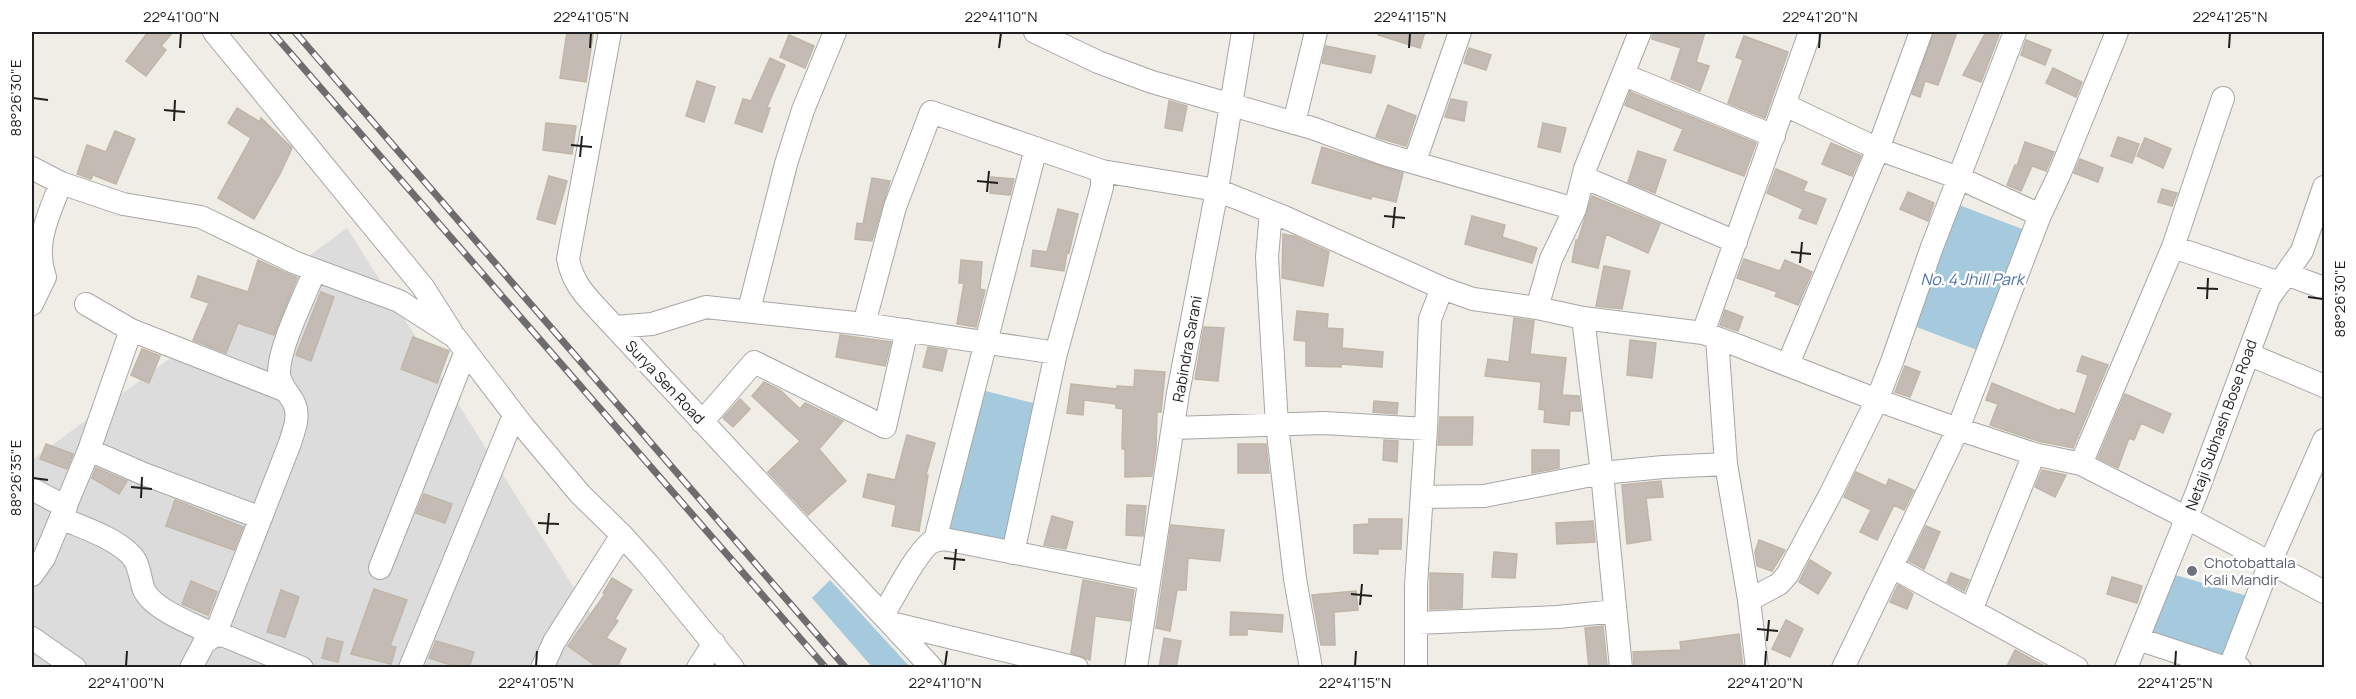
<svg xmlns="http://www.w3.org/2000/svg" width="2356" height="699" viewBox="0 0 2356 699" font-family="Manrope,sans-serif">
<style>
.residential{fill:#dddcdc}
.water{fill:#a5cadd}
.building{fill:#c4bcb4;stroke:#c1b5a7;stroke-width:1.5}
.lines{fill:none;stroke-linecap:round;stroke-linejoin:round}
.minor-casing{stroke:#a6a6a6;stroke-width:24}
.minor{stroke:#fff;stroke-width:22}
.rail-casing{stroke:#6d6d6d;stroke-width:7}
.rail{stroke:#fff;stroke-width:4.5;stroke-dasharray:14;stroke-linecap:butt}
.ticks{fill:none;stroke:#1f1f1f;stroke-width:2}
.worship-dot{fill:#6b7280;stroke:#fff;stroke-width:2}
.labels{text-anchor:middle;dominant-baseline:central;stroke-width:5;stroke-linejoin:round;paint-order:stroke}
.street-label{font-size:15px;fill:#1f1f1f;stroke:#fff}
.worship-label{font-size:15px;fill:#5b616d;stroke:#fff;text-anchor:start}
.water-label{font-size:16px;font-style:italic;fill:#4b71ae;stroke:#fff}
.neatline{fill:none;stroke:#1f1f1f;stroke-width:2}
.ticks-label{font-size:15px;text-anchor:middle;fill:#1f1f1f}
</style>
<rect width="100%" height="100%" fill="#efede5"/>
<path class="residential" d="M347,228L624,667H32V460Z"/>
<path class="water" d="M1959,205L2030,232L1985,353L1914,326Z
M982,390L1037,404L1004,544L944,532Z
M2175,575L2251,597L2225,660L2149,634Z
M830,580L910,667H872L812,598Z"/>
<path class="building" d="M148,32H173L161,46L166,50L146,76L126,61Z
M567,32L593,35L586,82L560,78Z
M1378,32H1425L1420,48L1378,35Z
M1653,32H1705L1696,62L1709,66L1700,91L1671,79L1681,48L1652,39Z
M1934,32H1957L1938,85L1925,81L1920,97L1912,94Z
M1986,32H1992L1999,35L1981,82L1963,75Z
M789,35L814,46L805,68L780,57Z
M1744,36L1788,52L1765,118L1728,103L1743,60L1736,57Z
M2026,40L2051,50L2045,65L2021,55Z
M1326,46L1375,56L1371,73L1322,63Z
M1469,48L1491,55L1486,70L1464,63Z
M770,58L785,65L767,107L770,108L762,132L735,123L743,99L751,101Z
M2053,68L2082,82L2076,97L2046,83Z
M697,81L715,87L704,122L686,116Z
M1630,92L1756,143L1744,176L1674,150L1683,129L1625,105Z
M1451,99L1467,102L1464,121L1445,117Z
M1169,101L1187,106L1182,131L1165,128Z
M1388,105L1416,116L1406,146L1376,137Z
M237,108L260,122L261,118L292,148L280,174L254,219L218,198L251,138L228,123Z
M546,123L576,126L572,154L543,150Z
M1543,123L1566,128L1560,152L1538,147Z
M115,131L135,139L116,184L93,175L91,179L77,174L87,145L106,152Z
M2118,137L2139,144L2132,163L2111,156Z
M2145,138L2171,149L2163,168L2137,156Z
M2025,142L2054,152L2046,171L2032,166L2021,191L2007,185L2015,165L2017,166Z
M1831,143L1861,156L1852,176L1822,164Z
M1322,147L1403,173L1396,202L1372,196L1371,199L1312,183Z
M1638,151L1666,160L1655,193L1628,182Z
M2080,159L2103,168L2098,182L2074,173Z
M1776,169L1807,182L1803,191L1826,199L1816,224L1799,218L1803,209L1767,193Z
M549,176L567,181L555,224L537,219Z
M991,177L1014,179L1010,195L990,193Z
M872,178L890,181L872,241L855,239L857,223L863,224Z
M2162,189L2177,193L2172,206L2158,202Z
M1908,192L1934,203L1928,221L1900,209Z
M1592,196L1660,224L1648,253L1606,234L1598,268L1572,262L1576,240H1578Z
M1058,209L1078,214L1069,253L1067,252L1064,271L1031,266L1033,250L1047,252Z
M1472,216L1505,225L1502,237L1537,248L1532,263L1465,244Z
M1283,234L1294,236L1329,252L1323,286L1282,278Z
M1744,259L1780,271L1785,260L1812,272L1798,305L1775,296L1777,292L1737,278Z
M258,260L297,278L274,335L238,323L226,353L193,340L209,303L191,297L198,276L248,292Z
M961,260L982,262L980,289L985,290L976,327L957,324L964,283H959Z
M1604,266L1630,271L1622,309L1596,306Z
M321,292L334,297L311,361L296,355Z
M1725,310L1743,317L1738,331L1720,325Z
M1297,311L1328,314L1327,328L1343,329L1342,348L1383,352L1382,367L1341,364V367L1306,366V341L1294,340Z
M1514,318L1534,321L1530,354L1566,358L1562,395L1579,396L1581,411H1570L1569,425L1544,422L1545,410L1539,409L1541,382L1485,376L1488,359L1509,362Z
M1204,327L1224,328L1218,381L1195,379Z
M840,335L891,342L885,366L836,357Z
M413,337L449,351L437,383L401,369Z
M1630,340L1656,343L1652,378L1627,375Z
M928,347L947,350L942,371L923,367Z
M142,349L160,356L149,383L131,375Z
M2082,356L2108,365L2073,448L2038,441L1990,425L1998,404L1986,400L1992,383L2060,411L2061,409L2075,414L2088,375L2077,371Z
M1905,366L1920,372L1910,397L1895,392Z
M1135,370L1165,372L1161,412H1157L1156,447L1152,476L1125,477V449H1122L1123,409L1116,408V404L1084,400L1083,415L1067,413L1071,384L1117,389V386L1134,387Z
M764,382L780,390L800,409L805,403L843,421L819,449L846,481L808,515L768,472L800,441L752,396Z
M2125,394L2171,414L2163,433L2141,423L2134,440L2129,438L2118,468L2098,458Z
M740,399L750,409L733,427L723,418Z
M1374,401L1398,403L1397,414L1373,412Z
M1440,417H1473L1472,445H1438Z
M907,435L935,443L926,475H928L919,531L892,526L896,505L863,497L868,474L895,480Z
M1384,440L1398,441L1397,462L1383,460Z
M46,444L73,454L67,469L40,459Z
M1238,444H1266L1269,473H1238Z
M1532,450H1559V468L1532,473Z
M96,468L127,481L119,494L92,478Z
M2042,470L2066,475L2055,497L2035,487Z
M1856,472L1886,486L1889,479L1914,490L1904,510L1894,505L1877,540L1860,532L1871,510L1844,497Z
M1661,481L1663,497L1646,498L1651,540L1627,544L1622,485Z
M424,494L452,504L445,523L416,513Z
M175,500L243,527L234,550L166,526Z
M1127,505L1146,506L1143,536L1126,535Z
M1052,516L1073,522L1066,549L1044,545Z
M1369,519H1402L1401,549H1378V554L1354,553V525L1369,524Z
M1593,521L1595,542L1557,544L1556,523Z
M1171,525L1224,530L1220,561L1188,558L1186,590H1177L1170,631L1156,628Z
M1926,526L1940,532L1924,569L1909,561Z
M1759,540L1785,550L1772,571L1757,566L1755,552Z
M1494,552L1517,554L1515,578L1492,577Z
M1810,560L1831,573L1818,594L1799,582Z
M1430,573L1463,574L1462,608L1430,609Z
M1951,573L1969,580L1964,591L1947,582Z
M2112,577L2142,586L2137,603L2107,594Z
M612,578L632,590L615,619L618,621L606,638L626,649L616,668H599L568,646L605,594L603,593Z
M1083,580L1134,590L1130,621L1095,616L1090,660L1071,653Z
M191,581L217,592L208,615L182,604Z
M1898,585L1913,594L1907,609L1890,602Z
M374,589L407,600L390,646L396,647L391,664L351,654Z
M281,590L299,597L285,637L267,632Z
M1356,591L1358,610L1334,612L1335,645H1321L1312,595Z
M1231,612L1283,615L1282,632L1247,629V635H1230Z
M1786,620L1803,629L1790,657L1772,649Z
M1603,626L1607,666L1589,668L1585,628Z
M1739,634L1743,668H1634L1633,652L1681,650L1680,642Z
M327,638L343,642L338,662L322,658Z
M1164,638L1181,641L1176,668H1159Z
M436,641L474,652L469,668H460L429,658Z
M2015,650L2048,668H2006Z"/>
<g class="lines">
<defs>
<path id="minor" d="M214,32L423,287L451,331
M610,32L568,259C572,279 581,291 595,306L932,668
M1035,32L1098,62L1152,82L1312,128L1384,154L1575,209
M1624,75L1774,136
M1785,105L1878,149L1959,178L2040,215
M1294,123L1316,32
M1415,161L1460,32
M32,168L61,183L123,204L201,217L296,263L399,301L455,337L523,426L580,494L622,535L648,564L733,668
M1102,171L1217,190L1284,217L1442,288
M1583,177L1736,242
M1271,212L1267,257L1277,425L1295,579L1311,668
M2173,247L2280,283
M2286,274L2324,288
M32,304L45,277C33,244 49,214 61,183
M86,304L131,330L284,390
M1537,308L1551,259L1575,209L1585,169L1640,32
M749,310L786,164L803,110L835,32
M1583,318L1602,473L1621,668
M864,324L895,207L931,112L1102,171V187L1056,353L1013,553
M615,327L652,324L706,307L864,324L1056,353
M1703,333L1810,32
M1717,338L1726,464L1749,600L1757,668
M2248,354L2324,386
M1788,364L1878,149L1921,32
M702,422L754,362L885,427L907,330
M1173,428L1324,423L1426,429
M89,450L144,474L261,518
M2081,464L2173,247L2223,98
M32,489L66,507
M1422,497L1484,496L1602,473L1663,467L1726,464
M61,518C83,528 113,537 130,554C141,564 139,580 145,592C156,611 195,625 215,635L290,443C294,430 300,416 294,403C289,393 280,386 279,374C278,348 305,296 315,270
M935,540L1036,148
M1892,567L2077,668
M380,568L466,351
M32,575L44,558L89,450L131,330
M1749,600L1779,584L1787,575L1830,495L1877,400L1893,359L1932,247L2015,32
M1972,608L2034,454
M883,615C894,597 915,555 930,543C935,540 939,540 944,539L1149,579
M891,623L1077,668
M1417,623L1558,617L1615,611
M32,638L75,668
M2138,639L2220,666L2231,664L2240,668
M2231,664L2270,563L2324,440
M191,668L204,643L215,635L225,636L302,668
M410,668L514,415
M542,668L554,642L622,535
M698,668L714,643
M1136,668L1178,393L1217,190L1243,32
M1416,668V586L1426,429L1430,319L1442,288L1473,299L1537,308L1583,318L1703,333L1739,346L1877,400L1958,429L2034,454L2081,464L2187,518L2324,592
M1843,668L1958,429L2040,215L2059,175L2117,32
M2126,668L2197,492L2269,298L2302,251L2324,187"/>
</defs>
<use href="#minor" class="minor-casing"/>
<use href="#minor" class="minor"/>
<defs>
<path id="rail" d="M272,32L826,668
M295,32L846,668"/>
</defs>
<use href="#rail" class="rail-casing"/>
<use href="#rail" class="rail"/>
</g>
<path class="ticks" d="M180,48L181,33M590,48L591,33M999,48L1001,33M1409,48L1410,33M1819,48L1820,33M2229,48L2230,33M33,98L48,100M164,110L185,112M174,121L175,100M571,145L592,147M580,157L582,136M977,181L998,183M987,192L989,171M1384,216L1405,218M1393,228L1395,207M1791,252L1811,254M1800,263L1802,242M2197,288L2218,289M2308,297L2323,299M2207,299L2208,278M33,478L48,480M131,487L152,489M141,498L142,477M538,523L559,524M547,534L549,513M944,558L965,560M954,570L956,549M1351,594L1372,596M1360,605L1362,584M1757,629L1778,631M1767,641L1769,620M126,666L127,651M536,666L537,651M945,666L947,651M1355,666L1356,651M1765,666L1766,651M2175,666L2176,651"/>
<circle class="worship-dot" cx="2192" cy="571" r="6"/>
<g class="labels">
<g class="street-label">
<text transform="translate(1187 349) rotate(-80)">Rabindra Sarani</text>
<text transform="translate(665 382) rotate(47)">Surya Sen Road</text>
<text transform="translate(2221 425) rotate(-70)">Netaji Subhash Bose Road</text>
</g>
<g class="worship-label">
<text x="2204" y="562">Chotobattala<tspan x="2204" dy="17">Kali Mandir</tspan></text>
</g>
<g class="water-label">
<text x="1972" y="279">No. 4 Jhill Park</text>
</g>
</g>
<rect width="2356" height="699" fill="none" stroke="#ffffff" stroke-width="66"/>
<rect x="33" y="33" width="2290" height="633" class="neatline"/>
<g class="ticks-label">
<text x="181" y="22">22°41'00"N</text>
<text x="591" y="22">22°41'05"N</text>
<text x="1001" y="22">22°41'10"N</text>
<text x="1410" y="22">22°41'15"N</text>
<text x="1820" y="22">22°41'20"N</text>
<text x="2230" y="22">22°41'25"N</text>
<text transform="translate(16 98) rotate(-90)" y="5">88°26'30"E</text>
<text transform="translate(2340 299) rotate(-90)" y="5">88°26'30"E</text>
<text transform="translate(16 478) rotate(-90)" y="5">88°26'35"E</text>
<text x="126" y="688">22°41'00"N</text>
<text x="536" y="688">22°41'05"N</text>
<text x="945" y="688">22°41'10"N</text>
<text x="1355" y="688">22°41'15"N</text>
<text x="1765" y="688">22°41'20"N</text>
<text x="2175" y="688">22°41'25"N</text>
</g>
</svg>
